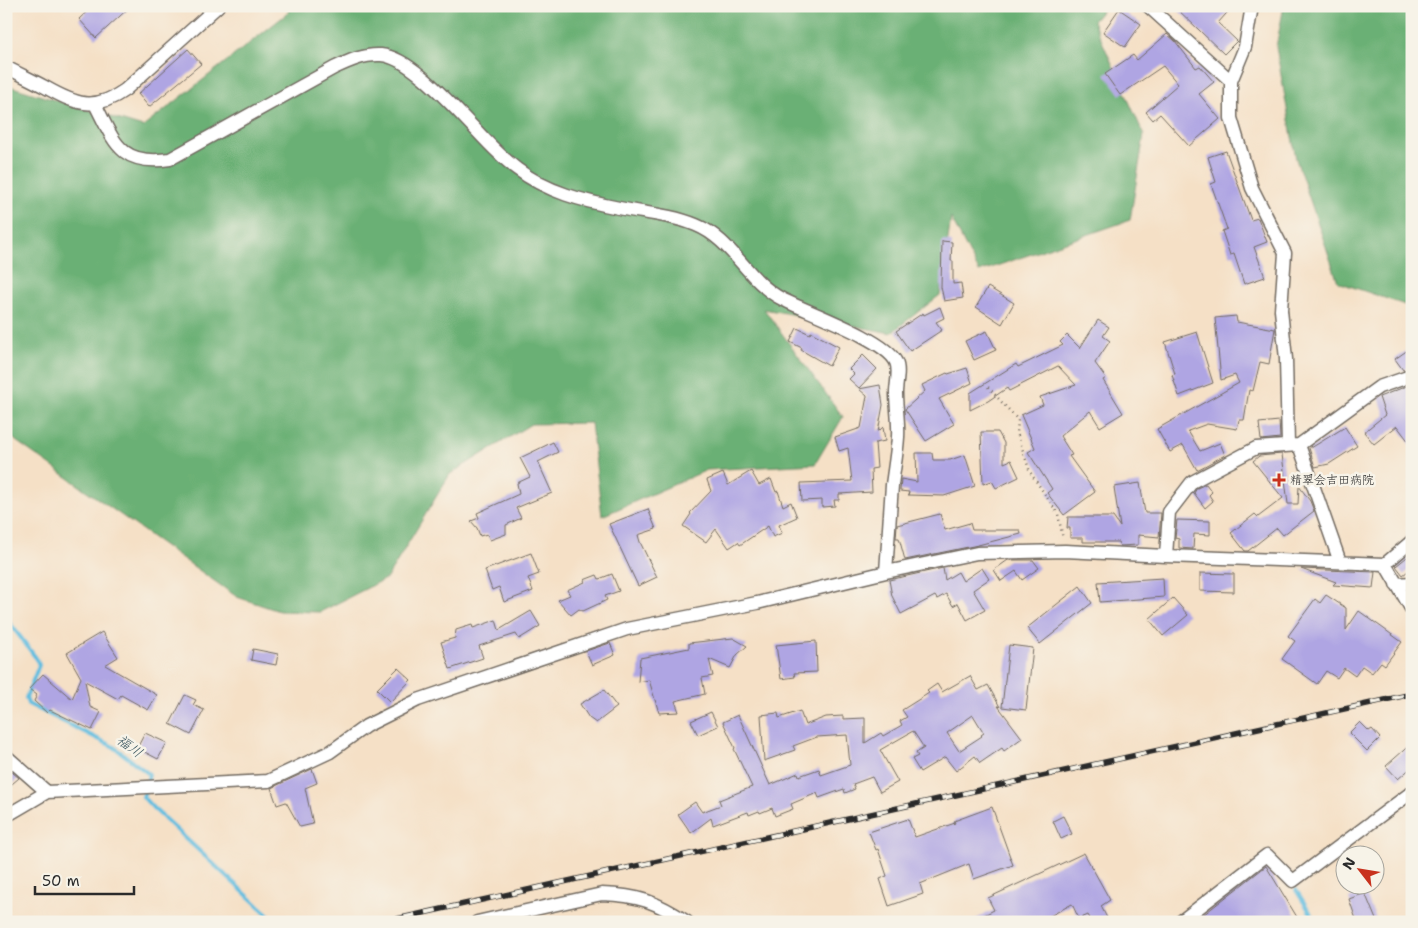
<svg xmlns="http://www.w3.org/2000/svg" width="1418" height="928" viewBox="0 0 1418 928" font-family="'Shantell Sans','Klee One',sans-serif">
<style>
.forest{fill:#6ab075;stroke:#4a6e50}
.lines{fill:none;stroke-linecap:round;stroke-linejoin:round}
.stream{stroke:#62bee0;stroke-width:4}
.building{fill:#afa5e3;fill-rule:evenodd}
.minor-casing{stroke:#726a61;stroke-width:15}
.path{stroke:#726a61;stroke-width:2.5;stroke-dasharray:1 4;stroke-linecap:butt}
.minor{stroke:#fff;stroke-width:12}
.rail-casing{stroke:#2b2b2b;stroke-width:5.5}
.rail{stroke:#f7f3e8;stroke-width:4;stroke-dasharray:11;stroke-linecap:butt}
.poi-dot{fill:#c8321e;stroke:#f7f3e8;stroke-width:2}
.labels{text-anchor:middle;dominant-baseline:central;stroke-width:5;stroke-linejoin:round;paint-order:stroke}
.poi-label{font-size:12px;fill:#2b2b2b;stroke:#f7f3e8;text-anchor:start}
.water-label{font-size:14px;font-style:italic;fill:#3c5761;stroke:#f7f3e8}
</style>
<rect width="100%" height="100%" fill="#f7f3e8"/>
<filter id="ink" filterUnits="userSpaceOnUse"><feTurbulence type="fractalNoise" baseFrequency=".02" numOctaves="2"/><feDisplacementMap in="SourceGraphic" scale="10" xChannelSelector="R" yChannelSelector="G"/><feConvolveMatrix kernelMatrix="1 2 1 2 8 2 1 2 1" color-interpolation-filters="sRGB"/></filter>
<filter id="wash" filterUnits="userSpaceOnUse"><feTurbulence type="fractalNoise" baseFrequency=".0096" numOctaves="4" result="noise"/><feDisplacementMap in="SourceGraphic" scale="20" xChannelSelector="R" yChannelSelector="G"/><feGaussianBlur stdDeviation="1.12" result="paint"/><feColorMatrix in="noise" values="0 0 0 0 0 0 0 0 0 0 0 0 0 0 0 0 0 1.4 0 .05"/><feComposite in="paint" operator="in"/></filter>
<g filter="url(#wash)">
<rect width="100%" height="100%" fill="#f5e0c6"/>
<path class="forest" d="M285,6H1106L1093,21L1144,135L1130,220L979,272L951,218L940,295L891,333L764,309L843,417L815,464L707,470L602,516L591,423L531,424L450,474L387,578L320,612L279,611L237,597L16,441L6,432V85L143,127L289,12Z
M1284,6H1412V302L1405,305L1338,282L1296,159L1276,47Z"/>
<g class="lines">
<path class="stream" d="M6,618L36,658L39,665L26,698L28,704L114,747L149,774L147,784
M145,790L143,797L153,808L276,922
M1296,890L1310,912L1313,922"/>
</g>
<g id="blocks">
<path class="building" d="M93,6H131L96,38L79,19Z
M1174,6H1233L1218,23L1237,41L1224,54Z
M1119,9L1141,24L1125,47L1103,32Z
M1167,34L1175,41L1196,68L1200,66L1214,82L1199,94L1220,119L1189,146L1160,114L1153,120L1146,112L1178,84L1163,66L1120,95L1105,74L1133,55L1137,60Z
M188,49L201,64L149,107L138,94Z
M1226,151L1251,220L1258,218L1267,242L1254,247L1265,277L1244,284L1234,254L1230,255L1222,231L1227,229L1211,184L1216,182L1208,157Z
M942,241L952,242L951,261H953V284L961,283L963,298L944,301L941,287Z
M988,287L1014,303L1002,324L976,307Z
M940,307L944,318L936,322L942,330L910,351L896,331L923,313L924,315Z
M1236,316L1237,322L1275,329L1269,364L1260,362L1253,391L1249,390L1244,420H1239L1237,429L1207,424L1188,431L1200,451L1220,443L1225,455L1197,470L1183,445L1170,452L1157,429L1239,383L1235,375L1221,380L1215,318Z
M1098,320L1109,327L1103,336L1110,341L1095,363L1106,378L1103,380L1123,413L1100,427L1090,411L1060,436L1072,455L1069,456L1095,492L1064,515L1047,493L1052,489L1028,452L1035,448L1021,415L1043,405L1040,397L1076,385L1058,366L1009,391L1007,388L988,401L970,410V393L1016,364L1018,367L1063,345L1060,342L1067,335L1080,348Z
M797,328L810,334L811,332L839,347L829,366L801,350L802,348L790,342Z
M987,331L996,350L974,360L965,341Z
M1197,332L1213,383L1179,396L1172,375L1175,374L1165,342Z
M1412,347V367L1403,370L1395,359Z
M863,355L877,369L859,388L849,379L854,374L849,369Z
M967,368L972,383L939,399L954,424L926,441L905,409L925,391L922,385L947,373L948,374Z
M1412,384V446L1397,426L1374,444L1364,432L1385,415L1379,397Z
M880,385L883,405L878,432L883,427L885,441L875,443L877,468L871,469L872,492L839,494V500H834L835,506L822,507V500L802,501L801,483L852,481L848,448L839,451L835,437L861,428L867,396L859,389Z
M1279,421L1280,438L1261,440L1259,423Z
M1345,427L1357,446L1329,464L1315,467L1309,448L1311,446V448Z
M981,432H998L1004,443V463L1011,460L1019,477L996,488L992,481L983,484Z
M553,442L558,452L538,462L552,493L516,508L521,518L506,525V534L490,540L487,534L480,536L477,528L471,521L479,518L477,513L519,494L517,483L530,477L520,458Z
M916,453H932L933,460H950L965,455L975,486L944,496L908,495L909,492L900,491L901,479L917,482Z
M1282,454L1288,504H1298L1299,486L1310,501L1314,511L1283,535L1277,528L1248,551H1245L1231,533L1255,514L1258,517L1283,498L1253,461L1259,456Z
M751,471L759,485L771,479L776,492L778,491L783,506L791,502L797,517L779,525L782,533L773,537L768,526L740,545L738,542L729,548L716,529L706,542L683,526L691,514L690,513L711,491L707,480L723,473L728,485Z
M1140,483L1145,513H1161L1159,537L1138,535V545L1120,546L1118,542H1083V538H1070V528H1067L1068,517H1113L1120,527L1114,487Z
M1206,484L1212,492L1209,495L1213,501L1205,508L1194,493L1197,488Z
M648,509L656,529L638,535L640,542L657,577L638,586L609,524Z
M940,514L945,530L970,523L972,530H1020L1021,534L978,545L905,560L899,538H896L897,525Z
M1177,520L1210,521V535L1194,534L1193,549L1179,548V539L1175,538Z
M531,553L539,574L528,578L533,591L504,602L499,587L492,590L485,570Z
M1412,553V568L1403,575L1396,566Z
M1008,560H1033L1039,568L1022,580L1016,571L1001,581L994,570Z
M943,568L945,580L958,572L963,581L982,568L989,579L973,590L985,610L967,620L958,603L953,606L946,594L937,599L935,596L901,614L892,596L889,580Z
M1301,569L1375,572L1373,588L1333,585L1336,582Z
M1200,573L1234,574V592L1200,591Z
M612,574L619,591L605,596L607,600L583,611L579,609L571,615L558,600L570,595L567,590L585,582L584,580L597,575L599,579Z
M1163,578L1164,597L1100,602L1098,582Z
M1080,586L1092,603L1040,644L1027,628Z
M1326,595L1346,608V630L1359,611L1402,642L1385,665L1381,662L1372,673L1362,666L1355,676L1344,668L1337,678L1326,671L1317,684L1282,659L1295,641L1288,636L1315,599L1320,603Z
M1173,598L1188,615L1163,636L1149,619Z
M531,611L540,626L519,639L516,634L479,646L483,658L450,669L441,642L455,638L456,630L472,625L473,628L496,620L499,630Z
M102,632L118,657L105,665L157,695L148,710L121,695L118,699L85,681L90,707L101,712L92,730L50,710L47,713L34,701L37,695L29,689L43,674L72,699L81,678L67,653Z
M733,638L747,646L737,655L730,668L709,659L713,676L702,678L705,694L675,701L679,712L659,713L649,680L638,682L640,658L689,648V643Z
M816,641L817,672L794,673L795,677L781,679L776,645Z
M610,643L615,655L592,665L586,651Z
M1009,645L1033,648L1026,710L1002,707Z
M253,649L278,654L276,665L251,660Z
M398,668L411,680L390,702L377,689Z
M970,676L978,690L988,685L1000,707L998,706L1022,738L1004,751L1002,748L980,763L975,756L956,771L945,757L920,772L912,759L918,756L916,753L924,748L913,731L880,750L898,782L880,792L872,777L853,784L855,789L845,793L844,789L819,798L817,793L791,804L793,809L775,816L772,808L760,813L759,811L749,815L748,812L713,825L711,818L691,833L678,814L695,802L702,812L721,805L719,800L752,787L734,749L735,748L723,722L738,715L770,785L798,773L799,776L819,769L821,775L850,765L847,735L817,737L793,746L795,750L764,761L761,715L778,713L779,718L800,711L805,725L826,717L843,716V719L865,718V743L881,733L883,736L902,725L900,721L907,717L902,710L929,693L927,691L937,684L942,692ZM973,715L984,733L981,735L982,736L959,751L947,733Z
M604,690L617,707L596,723L589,718L580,704Z
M185,695L196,700L193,705L204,710L191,735L170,724Z
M711,712L718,726L698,735L691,721Z
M1360,722L1369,731L1372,729L1380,738L1367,751L1349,733Z
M145,733L167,743L158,759L137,748Z
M1412,743V767L1398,779L1386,766Z
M6,767L19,778L6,789Z
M312,769L317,783L305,788L313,824L300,827L286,802L277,805L271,788Z
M992,807L1013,865L974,879L969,864L920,884L923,894L889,906L880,879L887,876L878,849L876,850L869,832L908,819L915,837L955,823L954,821Z
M1063,816L1072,834L1061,839L1053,821Z
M1084,853L1110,900L1101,906L1109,922H1092L1088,915L1079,919L1072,904L1039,922H970L994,910L988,898Z
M1266,866L1300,922H1194Z
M1365,893L1377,922H1357L1349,899Z"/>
</g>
</g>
<g filter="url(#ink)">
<use href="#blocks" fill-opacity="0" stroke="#726a61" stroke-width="1"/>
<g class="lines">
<defs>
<path id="minor" d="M1148,6L1231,81
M1252,6L1245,47L1231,81V118L1252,188L1285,253L1281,310L1286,359L1288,445
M6,67C19,74 32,80 45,87C75,104 94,112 125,90L218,6
M95,104C115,143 120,166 170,159L334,68C349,61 364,54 381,55C411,57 454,108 476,130C489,144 502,158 517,169C547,192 583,201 619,208C644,213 672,215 696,225C733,240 747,281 782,299C807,312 885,339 896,362C900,370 896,384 896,393C896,407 899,422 898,437C897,453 894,469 892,485C890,514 888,543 886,572
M1299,445L1379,387L1405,378L1412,375
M1166,556L1169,512L1192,482L1256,448L1299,445L1340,562
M1385,564L1412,610
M1396,584L1412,583
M6,756L47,792
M6,816L47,792L268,781L330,752L366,726L418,700L627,629L757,603L886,572L977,553L1065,551L1166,556L1385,564L1412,541
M477,922L602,894C638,895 657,902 687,922
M1180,922L1267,855L1293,881L1412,792"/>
</defs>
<use href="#minor" class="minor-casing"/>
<path class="path" d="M988,387L1018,420L1017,433L1030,472L1058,514L1063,539"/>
<use href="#minor" class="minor"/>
<defs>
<path id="rail" d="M383,922L1412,694"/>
</defs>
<use href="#rail" class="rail-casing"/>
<use href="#rail" class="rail"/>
</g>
</g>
<path class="poi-dot" d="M1276.5 472.5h5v5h5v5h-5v5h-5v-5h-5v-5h5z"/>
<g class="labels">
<g class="poi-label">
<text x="1290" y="480">精翠会吉田病院</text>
</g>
<g class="water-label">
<text transform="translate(130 746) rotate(36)">福川</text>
</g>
</g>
<rect width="1418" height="928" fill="none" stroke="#f7f3e8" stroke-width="25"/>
<g transform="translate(1360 870) rotate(301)"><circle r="24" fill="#f7f3e8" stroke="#a5a39c"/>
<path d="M0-4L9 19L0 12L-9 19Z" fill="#c8321e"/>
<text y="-8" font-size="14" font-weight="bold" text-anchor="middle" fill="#2b2b2b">N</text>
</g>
<path d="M35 886v8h99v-8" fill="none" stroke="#2b2b2b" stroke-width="2.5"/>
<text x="42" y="886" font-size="15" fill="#2b2b2b" stroke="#f7f3e8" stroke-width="4" paint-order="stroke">50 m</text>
</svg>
